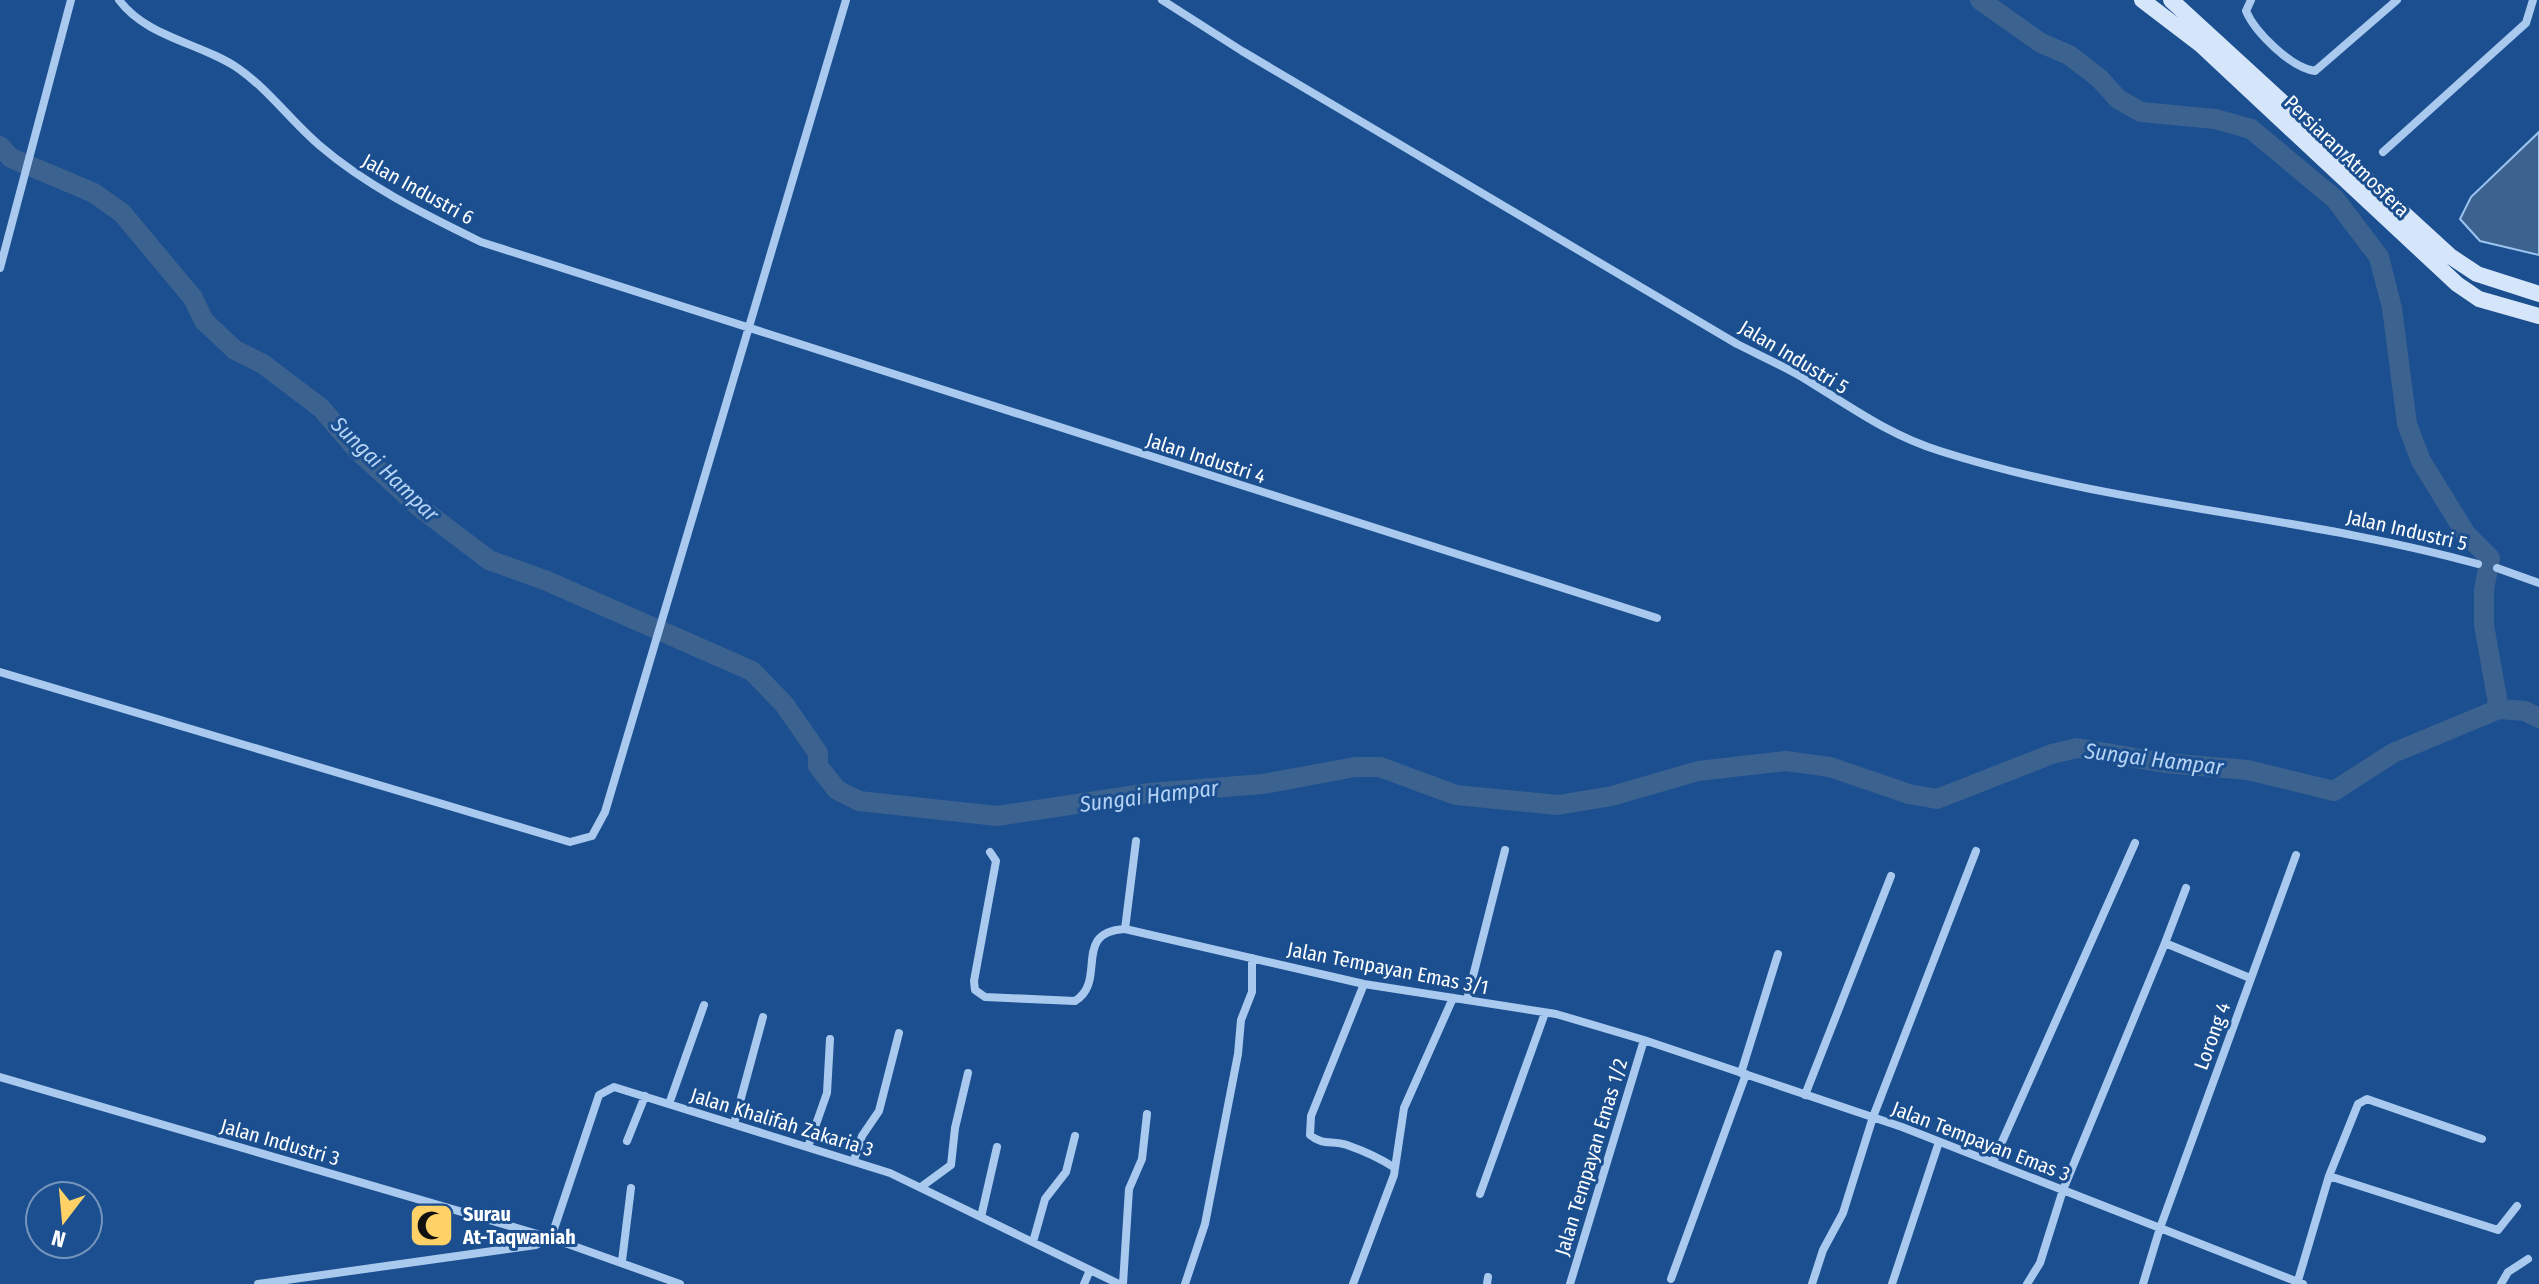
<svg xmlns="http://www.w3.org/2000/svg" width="2539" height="1284" viewBox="0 0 2539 1284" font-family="'Fira Sans Condensed',sans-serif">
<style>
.water{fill:#3c6290;stroke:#9cc4f0;stroke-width:2}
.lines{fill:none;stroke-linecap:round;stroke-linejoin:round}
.river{stroke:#3c6290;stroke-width:20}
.street{stroke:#a9c9ee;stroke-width:8}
.secondary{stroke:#d6e6fa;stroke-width:16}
.labels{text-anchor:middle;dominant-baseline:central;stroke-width:6;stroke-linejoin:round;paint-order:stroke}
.street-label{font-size:20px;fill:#fff;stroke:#1b4f8f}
.poi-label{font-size:20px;font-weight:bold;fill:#fff;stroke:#1b4f8f;text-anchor:start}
.water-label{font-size:22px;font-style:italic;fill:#b5d3f5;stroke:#1b4f8f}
</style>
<rect width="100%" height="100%" fill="#1b4f8f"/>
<path class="water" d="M2539,132V255L2480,241L2460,219L2471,197Z"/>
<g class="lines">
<path class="river" d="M1980,0L2041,43L2069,55L2099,78L2118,99L2141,112L2215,119L2251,129L2335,199L2379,257L2392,308L2407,424L2421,461L2466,534L2490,558L2484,590V625L2499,709L2525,711L2539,718
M0,146L11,158L94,193L122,213L193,298L204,321L235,350L263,364L321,408L358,451L418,506L489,560L547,581L752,671L784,704L818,753V766L837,790L859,801L997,816L1149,793L1263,784L1355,767H1380L1456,795L1558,805L1612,796L1698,771L1786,761L1830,767L1909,794L1937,799L2052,754L2077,748L2165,763L2248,770L2334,791L2393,753L2499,709"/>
<path class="street" d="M119,0C147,38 202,43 239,69C269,90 291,121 319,145C368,187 424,214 481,242L1657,618
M1162,0L1242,51L1737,344C1759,355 1781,365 1802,377C1848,405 1888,435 1940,451C2116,507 2301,515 2478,564
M2251,0L2246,11C2255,32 2291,68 2315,71L2397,0
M2383,152L2526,23L2533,0
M0,268L71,0
M2497,568L2539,583
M0,672L570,842L592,836L605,812L846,0
M990,852L996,861L974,981L975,990L985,997L1075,1001C1108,981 1071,932 1125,929L1364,984L1556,1014L1644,1040L1902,1127L2303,1284
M2186,888L2165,943L2250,978
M1125,929L1136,841
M1364,984L1311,1116L1310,1135C1323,1146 1332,1140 1347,1145C1364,1151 1380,1158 1395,1168
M1467,1000L1505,850
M1741,1073L1778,954
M0,1077L551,1238L680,1284
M1805,1095L1891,876
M669,1104L704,1005
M734,1124L763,1017
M627,1141L645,1096
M808,1147L827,1093L830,1039
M854,1160L862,1136L879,1111L899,1033
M1993,1162L2135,843
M2329,1176L2498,1230L2517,1206
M921,1187L951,1165L955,1128L968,1073
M1480,1194L1545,1013
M981,1217L997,1147
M551,1238L599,1095L614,1087L890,1173L1119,1284
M1033,1242L1045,1199L1066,1172L1075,1136
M622,1261L631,1188
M1671,1279L1746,1074
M258,1284L536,1245L551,1238
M1084,1284L1090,1270
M1123,1284L1129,1189L1142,1159L1147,1114
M1185,1284L1205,1224L1238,1054L1241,1020L1252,992V958
M1353,1284L1394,1175L1404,1108L1453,998
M1487,1284L1488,1277
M1570,1284L1644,1040
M1812,1284L1823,1250L1843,1213L1873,1117L1976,851
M1892,1284L1939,1142
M2027,1284L2040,1263L2063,1190L2165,943
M2143,1284L2160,1228L2296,855
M2297,1284L2329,1176L2358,1104L2367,1099L2482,1139
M2501,1284L2508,1272L2528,1259"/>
<path class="secondary" d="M2142,0L2201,45L2457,284L2479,299L2539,316
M2171,0L2450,256L2477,274L2539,294"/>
</g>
<defs>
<symbol id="mosque-square" viewBox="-11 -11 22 22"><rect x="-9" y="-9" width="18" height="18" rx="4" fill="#ffd166" stroke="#1b4f8f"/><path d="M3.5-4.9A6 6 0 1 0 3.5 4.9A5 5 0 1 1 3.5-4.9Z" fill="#111"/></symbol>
</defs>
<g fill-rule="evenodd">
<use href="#mosque-square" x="406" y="1200" width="51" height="51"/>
</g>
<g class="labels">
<g class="street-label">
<text transform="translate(2347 156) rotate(44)">Persiaran Atmosfera</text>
<text transform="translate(418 189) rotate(29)">Jalan Industri 6</text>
<text transform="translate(1794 357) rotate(31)">Jalan Industri 5</text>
<text transform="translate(1206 458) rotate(18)">Jalan Industri 4</text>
<text transform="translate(2407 530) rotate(13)">Jalan Industri 5</text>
<text transform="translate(1388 968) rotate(11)">Jalan Tempayan Emas 3/1</text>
<text transform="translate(2212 1036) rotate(-70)">Lorong 4</text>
<text transform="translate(782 1122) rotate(17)">Jalan Khalifah Zakaria 3</text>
<text transform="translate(1981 1141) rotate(21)">Jalan Tempayan Emas 3</text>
<text transform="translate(280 1142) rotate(16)">Jalan Industri 3</text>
<text transform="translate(1591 1157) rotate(-73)">Jalan Tempayan Emas 1/2</text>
</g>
<g class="poi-label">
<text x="463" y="1214">Surau<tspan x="463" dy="23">At-Taqwaniah</tspan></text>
</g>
<g class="water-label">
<text transform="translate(385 469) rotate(44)">Sungai Hampar</text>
<text transform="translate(2154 759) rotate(7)">Sungai Hampar</text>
<text transform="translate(1149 796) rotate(-7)">Sungai Hampar</text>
</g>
</g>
<g transform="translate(64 1220) rotate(196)"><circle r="38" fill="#1b4f8f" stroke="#7695bc" stroke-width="2"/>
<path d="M0-6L14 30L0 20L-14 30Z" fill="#ffd166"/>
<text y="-12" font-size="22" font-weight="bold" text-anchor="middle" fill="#ffffff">N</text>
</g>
</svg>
